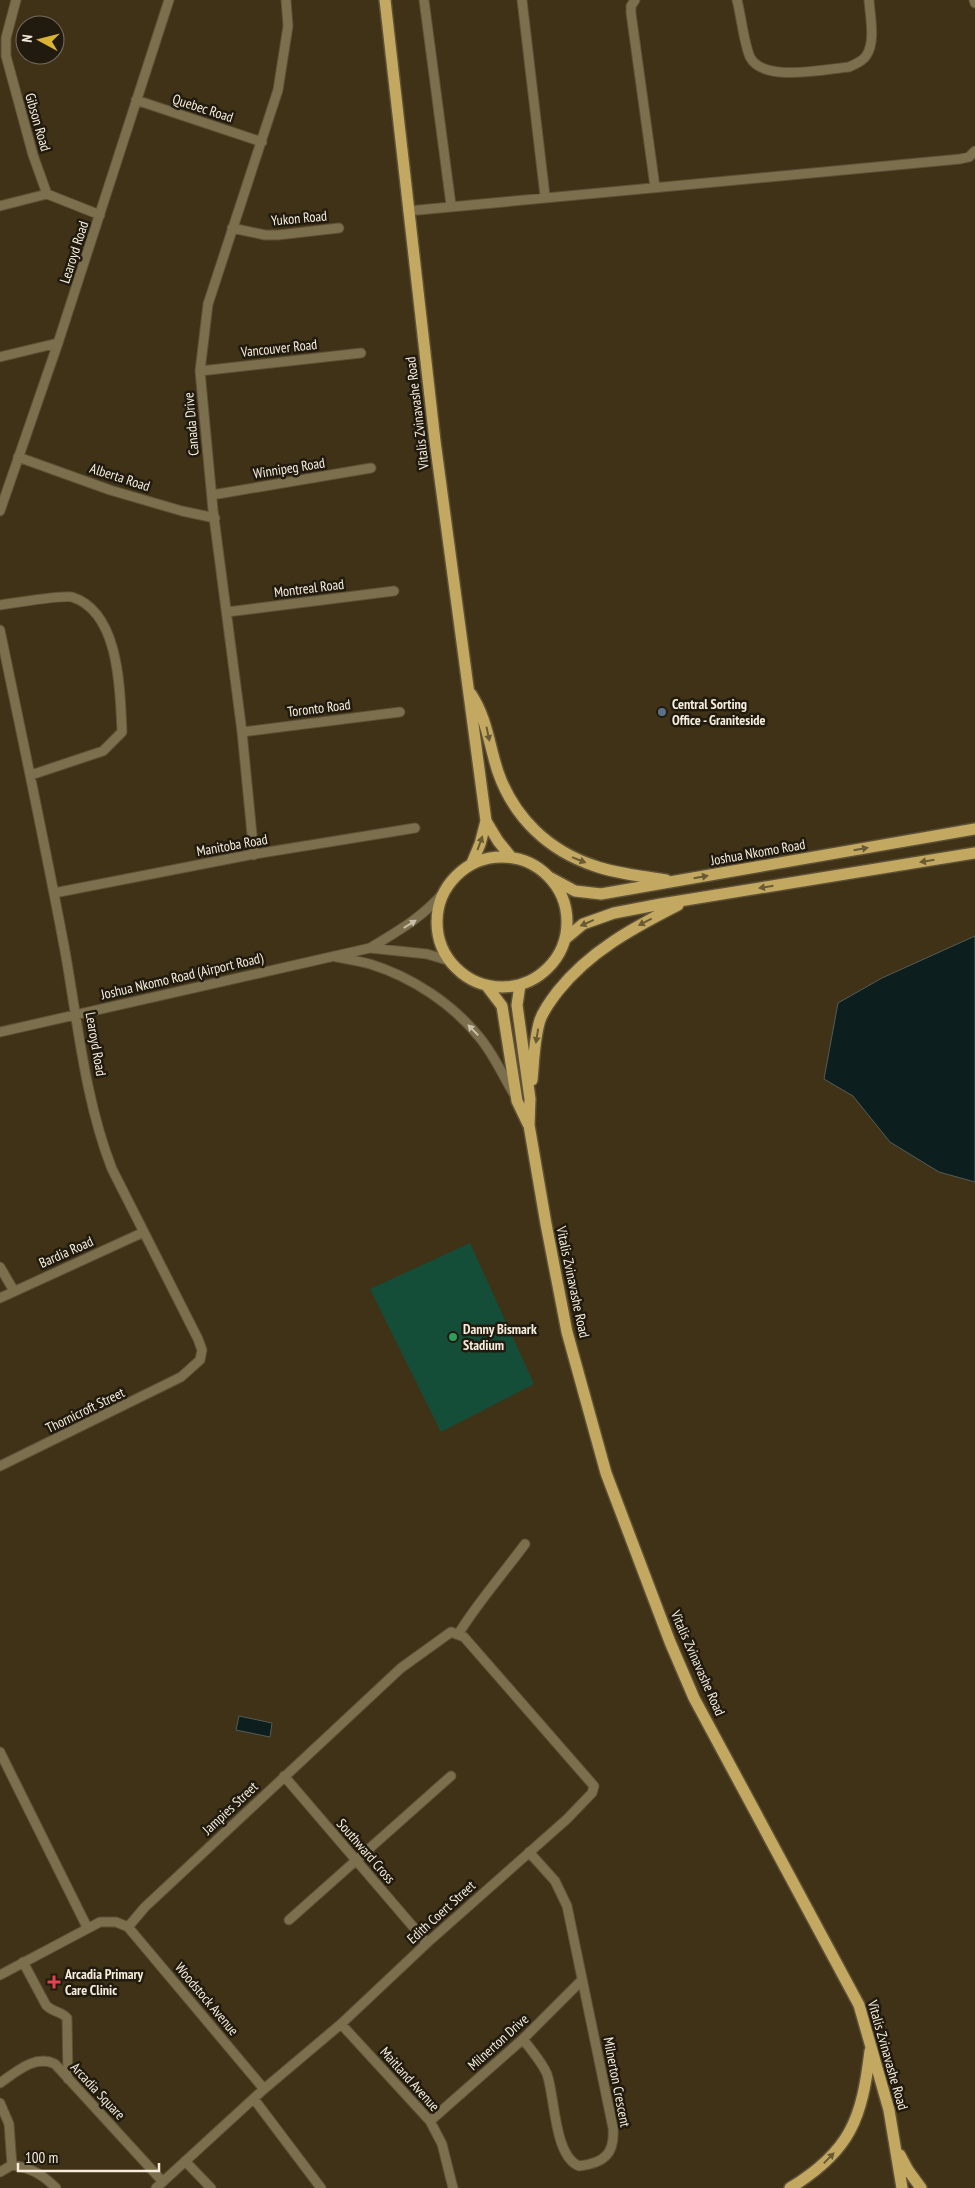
<svg xmlns="http://www.w3.org/2000/svg" width="975" height="2188" viewBox="0 0 975 2188" font-family="'PT Sans Narrow',sans-serif">
<style>
.green{fill:#144e39}
.water{fill:#0d1e1e;stroke:#535c57}
.lines{fill:none;stroke-linecap:round;stroke-linejoin:round}
.minor-casing{stroke:#5d5036;stroke-width:11}
.major-casing{stroke:#5d5036;stroke-width:14}
.minor{stroke:#7b6f4d;stroke-width:9}
.major{stroke:#c2a860;stroke-width:11}
.oneway{fill:#695a33}
.oneway2{fill:#cac0aa}
.service-dot{fill:#5c6f8a;stroke:#211b0f;stroke-width:2}
.leisure-dot{fill:#2e9e5b;stroke:#211b0f;stroke-width:2}
.health-dot{fill:#e0444e;stroke:#211b0f;stroke-width:2}
.labels{text-anchor:middle;dominant-baseline:central;stroke-width:5;stroke-linejoin:round;paint-order:stroke}
.street-label{font-size:14px;fill:#f5ecdc;stroke:#211b0f}
.poi-label{font-size:14px;font-weight:bold;fill:#f5ecdc;stroke:#211b0f;text-anchor:start}
</style>
<rect width="100%" height="100%" fill="#403216"/>
<path class="green" d="M470,1243L534,1384L441,1432L370,1289Z"/>
<path class="water" d="M975,936V1182L939,1172L890,1142L853,1096L824,1079L838,1003L882,978Z
M239,1716L272,1723L270,1737L236,1730Z"/>
<g class="lines">
<defs>
<path id="minor" d="M16,0L6,38V56L33,155L47,194L100,215
M424,0L451,205
M522,0L545,196
M635,0L631,6V13L655,187
M737,0C741,15 744,44 750,57C763,83 825,69 849,67C855,64 862,62 866,56C876,42 870,16 869,0
M974,0L975,3
M136,100L262,142
M0,206L47,194
M408,211L960,159L969,157L975,151
M232,228L265,235H278L339,228
M0,357L58,343
M200,371L361,353
M18,457L110,490L182,511L215,518
M212,495L371,468
M0,511L58,343L169,0
M0,605C13,603 63,595 72,597C120,612 120,691 122,732L103,751L31,775
M227,612L394,591
M0,630C22,737 45,844 65,951C78,1024 85,1100 112,1169L198,1339L202,1350L200,1360L181,1377L0,1466
M242,732L400,712
M254,855L242,732L213,510L200,371L208,304L278,90L288,26L286,0
M54,893L249,855L415,828
M370,948L427,954L450,961
M336,957C347,959 359,961 370,964C412,977 453,1004 480,1038C494,1055 503,1076 514,1094
M0,1032L370,948C398,931 423,917 444,892
M0,1267L14,1291
M0,1298L144,1232
M459,1633C478,1602 503,1574 525,1544
M0,1752L87,1927
M284,1776L427,1943
M289,1920L451,1776
M128,1927L264,2089
M23,1962L46,2005C52,2012 61,2011 67,2018L68,2079
M0,1975L100,1922H116L128,1927L145,1907L401,1668L451,1632L464,1637L594,1786L592,1793L567,1819L427,1943L341,2024L264,2089L156,2188
M341,2024L430,2121L442,2144L453,2188
M523,2039C531,2050 542,2062 547,2074C555,2097 554,2156 579,2166C604,2163 615,2154 613,2128L567,1906L555,1881L529,1852
M0,2083C16,2072 35,2054 55,2064L163,2182
M254,2099L321,2188
M0,2103L9,2124L12,2165C31,2168 42,2174 56,2188
M430,2121L523,2039L581,1981
M185,2161L211,2188
M0,2172L12,2165"/>
<path id="major" d="M385,0L435,441L486,821L480,844L472,863
M471,694C487,718 489,745 498,772C514,818 549,851 595,866C617,874 643,876 666,880
M486,821L498,841L511,857
M437 922a65 65 0 1 1 130 0a65 65 0 1 1-130 0Z
M549,877L575,891L601,894L975,829
M565,939L583,924L614,913L661,904L975,853
M486,985L502,1006L517,1101L528,1124
M520,985L517,1005L530,1099L529,1125L546,1224L567,1332L606,1473L670,1642L694,1698L859,2005L889,2110L902,2188
M532,1080C534,1060 534,1039 540,1020C544,1009 551,1000 558,991C590,951 633,928 678,905
M900,2155L908,2170L921,2188
M790,2188C851,2151 862,2118 870,2051"/>
</defs>
<use href="#minor" class="minor-casing"/>
<use href="#major" class="major-casing"/>
<use href="#minor" class="minor"/>
<use href="#major" class="major"/>
</g>
<defs><path id="oneway-solid" d="M-6-.8H1V-3.2L6.5 0L1 3.2V.8H-6Z" transform="scale(1.25)"/></defs>
<g class="oneway">
<use href="#oneway-solid" transform="translate(488 734) rotate(78)"/>
<use href="#oneway-solid" transform="translate(480 843) rotate(-70)"/>
<use href="#oneway-solid" transform="translate(861 849) rotate(-10)"/>
<use href="#oneway-solid" transform="translate(579 860) rotate(22)"/>
<use href="#oneway-solid" transform="translate(927 861) rotate(171)"/>
<use href="#oneway-solid" transform="translate(701 877) rotate(-10)"/>
<use href="#oneway-solid" transform="translate(766 887) rotate(171)"/>
<use href="#oneway-solid" transform="translate(645 922) rotate(153)"/>
<use href="#oneway-solid" transform="translate(587 923) rotate(156)"/>
<use href="#oneway-solid" transform="translate(537 1036) rotate(99)"/>
<use href="#oneway-solid" transform="translate(829 2158) rotate(-46)"/>
</g>
<g class="oneway2">
<use href="#oneway-solid" transform="translate(410 924) rotate(-32)"/>
<use href="#oneway-solid" transform="translate(473 1030) rotate(-134)"/>
</g>
<circle class="service-dot" cx="662" cy="712" r="5"/>
<circle class="leisure-dot" cx="453" cy="1337" r="5"/>
<path class="health-dot" d="M51.5 1974.5h5v5h5v5h-5v5h-5v-5h-5v-5h5z"/>
<g class="labels">
<g class="street-label">
<text transform="translate(203 108) rotate(18)">Quebec Road</text>
<text transform="translate(38 122) rotate(74)">Gibson Road</text>
<text transform="translate(299 218) rotate(-5)">Yukon Road</text>
<text transform="translate(74 252) rotate(-72)">Learoyd Road</text>
<text transform="translate(279 348) rotate(-6)">Vancouver Road</text>
<text transform="translate(417 413) rotate(-97)">Vitalis Zvinavashe Road</text>
<text transform="translate(191 424) rotate(-95)">Canada Drive</text>
<text transform="translate(289 468) rotate(-9)">Winnipeg Road</text>
<text transform="translate(120 477) rotate(18)">Alberta Road</text>
<text transform="translate(309 588) rotate(-7)">Montreal Road</text>
<text transform="translate(319 708) rotate(-7)">Toronto Road</text>
<text transform="translate(232 845) rotate(-10)">Manitoba Road</text>
<text transform="translate(758 852) rotate(-10)">Joshua Nkomo Road</text>
<text transform="translate(182 976) rotate(-13)">Joshua Nkomo Road (Airport Road)</text>
<text transform="translate(96 1044) rotate(80)">Learoyd Road</text>
<text transform="translate(66 1252) rotate(-24)">Bardia Road</text>
<text transform="translate(573 1282) rotate(78)">Vitalis Zvinavashe Road</text>
<text transform="translate(85 1410) rotate(-26)">Thornicroft Street</text>
<text transform="translate(698 1663) rotate(66)">Vitalis Zvinavashe Road</text>
<text transform="translate(230 1808) rotate(-43)">Jampies Street</text>
<text transform="translate(366 1851) rotate(49)">Southward Cross</text>
<text transform="translate(441 1912) rotate(-42)">Edith Coert Street</text>
<text transform="translate(207 1999) rotate(50)">Woodstock Avenue</text>
<text transform="translate(498 2042) rotate(-42)">Milnerton Drive</text>
<text transform="translate(888 2055) rotate(74)">Vitalis Zvinavashe Road</text>
<text transform="translate(410 2079) rotate(48)">Maitland Avenue</text>
<text transform="translate(617 2082) rotate(79)">Milnerton Crescent</text>
<text transform="translate(98 2091) rotate(47)">Arcadia Square</text>
</g>
<g class="poi-label">
<text x="672" y="704">Central Sorting<tspan x="672" dy="16">Office - Graniteside</tspan></text>
<text x="463" y="1329">Danny Bismark<tspan x="463" dy="16">Stadium</tspan></text>
<text x="65" y="1974">Arcadia Primary<tspan x="65" dy="16">Care Clinic</tspan></text>
</g>
</g>
<g transform="translate(40 40) rotate(277)"><circle r="24" fill="#211b0f" stroke="#766f61"/>
<path d="M0-4L9 19L0 12L-9 19Z" fill="#dbb333"/>
<text y="-8" font-size="14" font-weight="bold" text-anchor="middle" fill="#f5ecdc">N</text>
</g>
<path d="M18 2163v8h141v-8" fill="none" stroke="#f5ecdc" stroke-width="2.5"/>
<text x="25" y="2163" font-size="15" fill="#f5ecdc" stroke="#211b0f" stroke-width="4" paint-order="stroke">100 m</text>
</svg>
